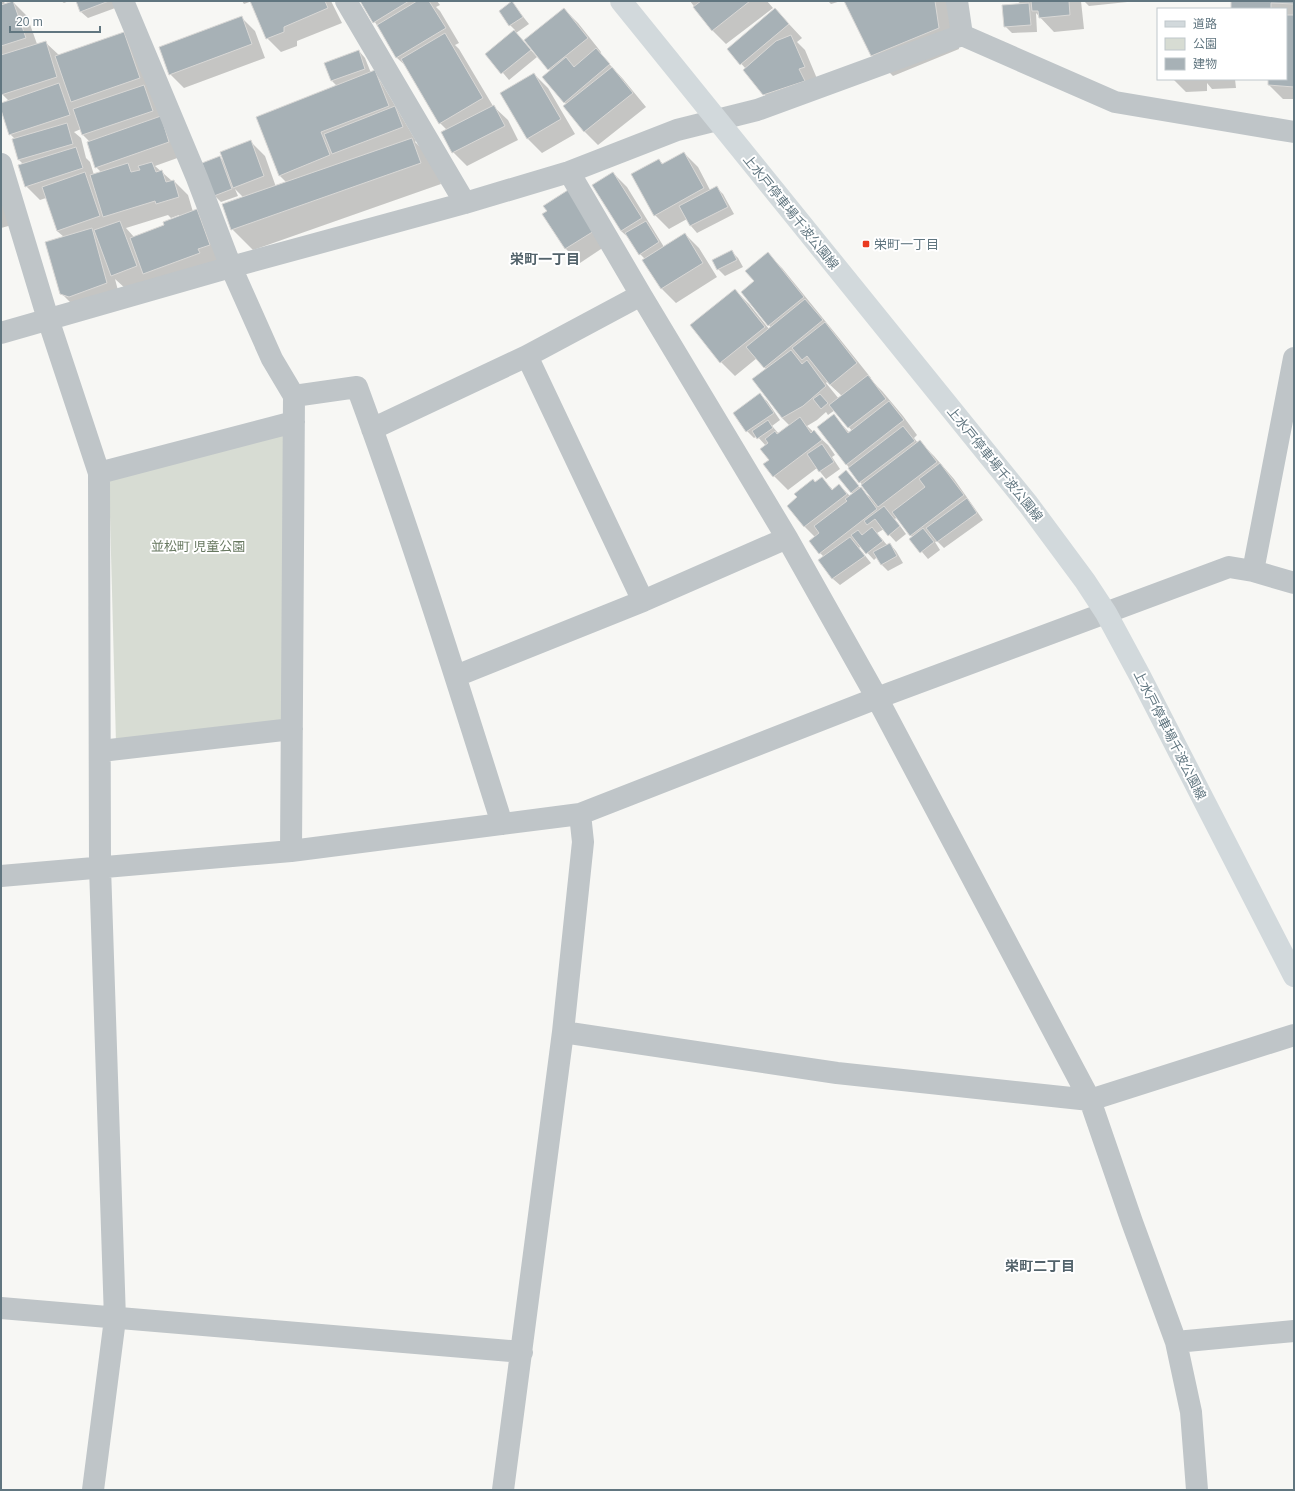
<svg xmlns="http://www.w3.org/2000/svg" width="1295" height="1491" viewBox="0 0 1295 1491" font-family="Helvetica,'Noto Sans JP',sans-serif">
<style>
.green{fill:#d7dcd3}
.shadow{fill:#0003;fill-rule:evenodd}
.building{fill:#a7b1b6;stroke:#d9d8d6}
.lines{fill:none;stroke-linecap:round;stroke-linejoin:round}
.minor{stroke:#bfc5c8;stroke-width:22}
.major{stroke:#d2d9dc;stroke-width:22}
.poi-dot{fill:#ea3b21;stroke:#fff;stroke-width:1.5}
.labels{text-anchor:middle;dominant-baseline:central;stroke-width:4;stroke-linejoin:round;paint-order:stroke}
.street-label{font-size:13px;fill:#617680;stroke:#fff}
.poi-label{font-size:13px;fill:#617680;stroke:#fff;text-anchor:start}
.park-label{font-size:13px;fill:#677860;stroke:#fff}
.neighbourhood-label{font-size:14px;font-weight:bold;fill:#53636b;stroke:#fff}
</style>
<rect width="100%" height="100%" fill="#f7f7f4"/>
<path class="green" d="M286,430V721L116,743L109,478Z"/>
<path class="shadow" d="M1,1H4L5,5L13,2L27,16L37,44L45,42L60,56L124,33L138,48L183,156L155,166L172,181H174L188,195L193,212L197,210L211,225L223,259L126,289L115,279L120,298L76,308L61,293L64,237L57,231L46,198L40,200L26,186L24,165L19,160L15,139L10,134L1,107V104L9,101L2,94L1,91ZM81,129L83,135L90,142L96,167L102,173L94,175L90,162L86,158L81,138L74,132ZM168,215L171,218L179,215V217L166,226L134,237L126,228Z
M61,1H69L64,3Z
M77,1H115L118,7L88,18L81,12Z
M242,1H331L342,23L297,41V46L281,52L267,38L252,1L244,4Z
M362,1H437L440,5L436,7L440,11L459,43L455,45L459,49L493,106L508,120L518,140L467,166L453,152L447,130L440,123L408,68L397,58Z
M690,1H767L773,8L726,44L712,30Z
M828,1H841L831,4Z
M845,1H950L952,4L959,49L893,76L872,55Z
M1017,1H1081L1084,29L1054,32L1036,13L1037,32L1012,33L1005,26L1021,4Z
M1084,1H1137L1089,6Z
M1232,1H1294V99H1283L1269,85V79H1286V9H1232Z
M512,3L529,24L516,33L537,57L509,80L487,54L515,30L510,25Z
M564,9L578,23L601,52L600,54L623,79L646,107L598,145L584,131L567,105L544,77L551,71L549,69Z
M775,9L802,38L797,42L805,50L818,81L778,109L764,94L746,69L728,49Z
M241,17L255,31L265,58L184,88L170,74Z
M359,51L365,58L371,73L375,72L416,141L415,142L433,160L441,184L253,250L232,229L244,198L235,189L238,196L221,202L214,195L220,157L225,163L251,142L265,156L276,187L287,183L279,175L337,86L332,81Z
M534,74L548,88L575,134L542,153L528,139L501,93Z
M1173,79H1235L1236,88L1212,89L1207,83V91L1186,92Z
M684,153L698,167L710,190L716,187L723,194L734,214L697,233L691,226L687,219L669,229L655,215L659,160L663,164Z
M613,173L627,187L664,247L685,234L699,248L717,277L676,303L662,289L644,260L645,259L640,254L631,240L621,231Z
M567,192L607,245L580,263L566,249L544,214Z
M1,195L12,225L1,228Z
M731,251L738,258L743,267L725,276L718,269L714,261Z
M768,254L782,268L839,338L871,378L870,379L882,391L903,416L917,435L914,438L918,443L920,442L934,456L954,479L983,520L944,548L937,541L935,542L940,550L928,559L911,539L913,538L897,517L895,519L906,534L896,542L884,529L877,533L887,545L890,544L896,551L903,563L888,571L881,564L877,557L874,560L861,546L859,548L871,563L840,585L833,579L820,560L824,557L820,553L815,537L805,527L788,506L822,478L833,490L839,485L850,496L853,494L851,492L846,472L863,491L872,499H873L818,427L833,416L850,433L852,431L835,410L828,415L826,412L817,420L807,426L828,445L835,455L832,457L840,469L826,479L817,468L788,490L774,476L766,446L757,436L754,438L747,431L760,395L767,401L780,420L772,426L779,434L790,426L782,418L766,369L757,358L735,376L721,362L735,290L749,304L769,329L771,328L769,325L755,282ZM827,382L842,396L839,399L826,383Z"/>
<path class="building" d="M13,1L26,38L1,46V5Z
M76,1H109L80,12Z
M250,1H325L328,8L284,27V32L266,39Z
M360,1H409L373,23Z
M417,1H429L446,28L396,58L377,25Z
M512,1L523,17L509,26L499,11Z
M701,1H750L712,31L693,7Z
M844,1H935L939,28L871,56Z
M1031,1H1069L1070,15L1039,18L1038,11H1032Z
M1231,1H1294V4L1271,3V9H1231Z
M1029,3L1031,25L1004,27L1002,5Z
M564,8L588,38L548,70L524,40Z
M775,8L789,24L740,65L727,49Z
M1286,15H1294V87L1268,85V79H1286Z
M242,16L252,44L169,75L159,47Z
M514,30L531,50L501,74L485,54Z
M124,32L140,78L71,102L55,56Z
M445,33L483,98L439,124L401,59Z
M791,35L805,67L799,69L805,81L763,95L743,70L776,41Z
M46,41L57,77L1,95V55Z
M596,48L610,64L564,103L542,77L566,57L574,67Z
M359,50L365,69L331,81L324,63Z
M612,67L633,93L584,132L563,106Z
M375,70L389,106L321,132L330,155L279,176L256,117Z
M534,73L561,119L527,139L500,93Z
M59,83L70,115L9,135L1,110V103Z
M144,85L153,111L82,135L73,109Z
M494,105L505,126L452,153L441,132Z
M395,106L403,127L332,154L324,134Z
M161,116L169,142L95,168L87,142Z
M67,123L73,144L18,160L12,139Z
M412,138L421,163L231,230L222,204Z
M251,140L264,176L233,188L220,152Z
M76,147L83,168L25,187L18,165Z
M684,152L704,188L654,216L631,174L659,159L662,164Z
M220,156L232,189L214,196L202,163Z
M152,162L156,172L162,170L166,182L174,180L179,197L156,204L155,201L103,217L90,175L128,163L131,172L140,170L138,166Z
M85,172L100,216L57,231L42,187Z
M613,172L642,218L621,231L592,185Z
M717,186L728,207L690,226L679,206Z
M568,190L594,231L565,249L542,214L547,211L543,206Z
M197,209L210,245L198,249L200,253L143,274L130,238L164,225L163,222Z
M120,221L137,266L111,276L94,230Z
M646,221L659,242L639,255L625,233Z
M92,228L107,283L69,297L60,294L45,242Z
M685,233L703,263L661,289L642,260Z
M732,250L737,260L717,270L712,260Z
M768,252L804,297L768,326L741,292L754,281L745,271Z
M735,289L765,327L720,363L690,325Z
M805,299L823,320L764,368L746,347Z
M825,322L857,363L830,385L807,356L802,360L792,348Z
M791,350L802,364L807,360L826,386L803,406L782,418L752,379Z
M868,375L886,399L848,428L829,405Z
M760,393L774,413L746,432L733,413Z
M820,394L828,403L821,409L813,399Z
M889,401L904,420L846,465L817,427L834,414L848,433Z
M800,417L811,433L814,430L822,440L773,477L763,464L769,460L760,449L768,443L765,439L775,431L777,434Z
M768,420L773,428L757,439L752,431Z
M903,426L915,441L859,483L848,468Z
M920,440L937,462L878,507L861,485Z
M822,444L834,462L819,472L807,454Z
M940,463L964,495L910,536L892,512L925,487L919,479Z
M846,470L859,486L851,493L838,477Z
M822,477L832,490L839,484L847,494L804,527L787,506L797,497L794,494L813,479L815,482Z
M861,487L877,509L819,554L809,541L819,533L814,526L847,501L845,499Z
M967,498L977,513L937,542L926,528Z
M884,506L900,526L888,536L875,519L867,525L864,521Z
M872,527L883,541L866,554L851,535L858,530L862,535Z
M923,528L934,542L920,553L909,539Z
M850,537L865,556L832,579L818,560Z
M890,543L897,556L881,565L873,552Z"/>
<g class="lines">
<path class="minor" d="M123,1L197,178L231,267L272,359L294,396L291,851
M346,1L465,203
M957,1L962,35
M1,164L48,319L99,473L100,867L115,1319L93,1490
M569,172L641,295L787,538L877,698L1090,1100L1132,1222L1176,1342L1191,1412L1197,1490
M1,333L231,267L465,203L569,172L677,130L757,110L962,35L1115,102L1294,132
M527,356L641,295
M294,396L357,387C410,531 456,678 502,824
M372,429L527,356L643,601
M99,473L294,422
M1253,571L1294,358
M456,676L643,601L787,538
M101,751L292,729
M1,876L291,851L580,814L877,698L1229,567L1253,571L1294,583
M563,1032L837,1073L1090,1100L1294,1035
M1,1308L522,1352
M1176,1342L1294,1331
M503,1490L563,1032L583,842L580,814"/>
<path class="major" d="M621,1L1028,504L1085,581L1106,613L1140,676L1294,976"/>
</g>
<rect class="poi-dot" x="862" y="240" width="8" height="8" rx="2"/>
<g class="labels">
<g class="street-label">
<text transform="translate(791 212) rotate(51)">上水戸停車場千波公園線</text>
<text transform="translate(995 464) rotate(51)">上水戸停車場千波公園線</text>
<text transform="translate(1170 735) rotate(63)">上水戸停車場千波公園線</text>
</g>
<g class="poi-label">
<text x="874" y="244">栄町一丁目</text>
</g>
<g class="park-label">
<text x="198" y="546">並松町 児童公園</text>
</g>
<g class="neighbourhood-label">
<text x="545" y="259">栄町一丁目</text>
<text x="1040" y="1266">栄町二丁目</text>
</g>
</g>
<rect width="1295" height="1491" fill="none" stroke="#617680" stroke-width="4"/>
<rect x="1157" y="8" width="130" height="72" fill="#ffffff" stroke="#c0c8cc"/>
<rect x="1165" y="21" width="20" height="6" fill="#d2d9dc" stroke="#c0c8cc"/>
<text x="1193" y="28" font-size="12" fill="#617680">道路</text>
<rect x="1165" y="38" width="20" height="12" fill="#d7dcd3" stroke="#c0c8cc"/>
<text x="1193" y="48" font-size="12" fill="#617680">公園</text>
<rect x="1165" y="58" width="20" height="12" fill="#a7b1b6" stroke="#c0c8cc"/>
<text x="1193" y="68" font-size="12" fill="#617680">建物</text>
<path d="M10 26v6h90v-6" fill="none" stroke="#617680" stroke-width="2"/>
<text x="16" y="26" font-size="12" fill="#617680" stroke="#ffffff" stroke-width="3" paint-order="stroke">20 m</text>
</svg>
